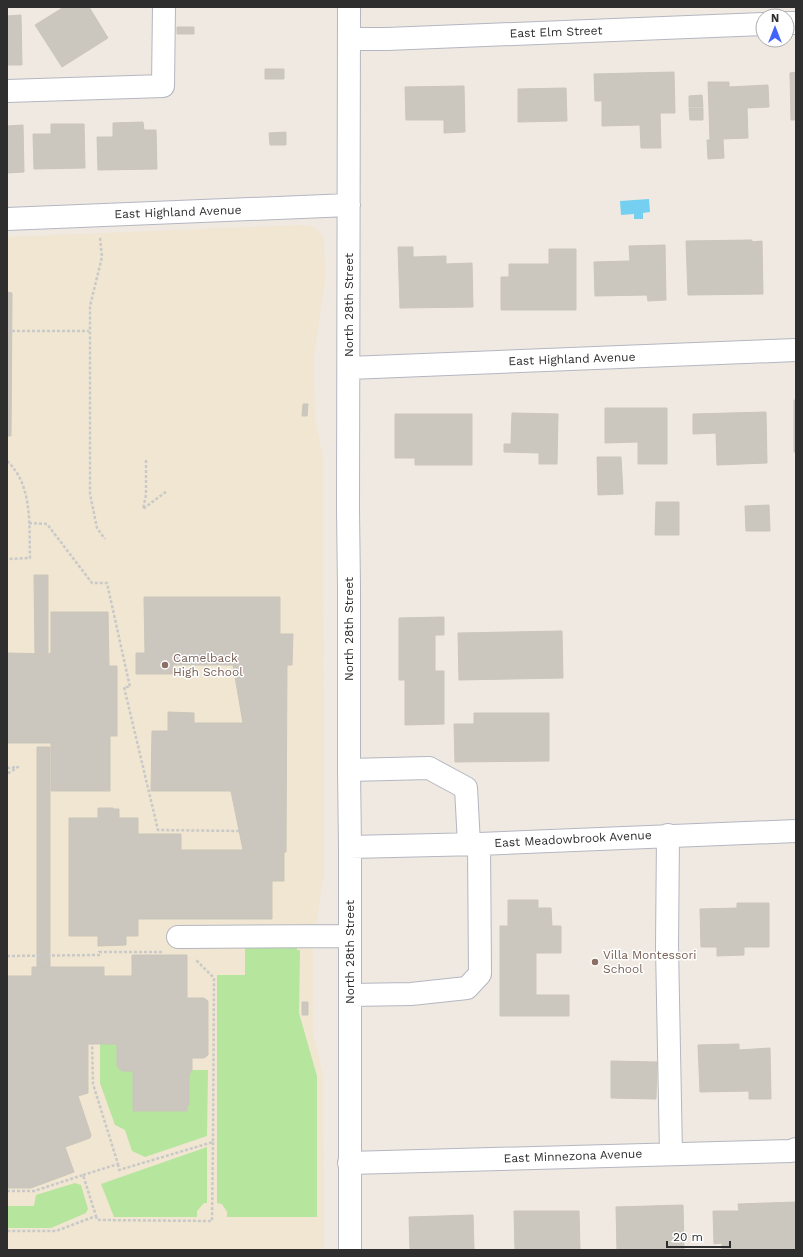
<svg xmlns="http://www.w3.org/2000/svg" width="803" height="1257" viewBox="0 0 803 1257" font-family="'Work Sans',sans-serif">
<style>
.education{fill:#f0e6d1}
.green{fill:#b6e59e}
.water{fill:#75cff0}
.building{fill:#cbc7bf;stroke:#cbc5ba}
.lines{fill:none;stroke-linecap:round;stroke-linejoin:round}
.minor-casing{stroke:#b4b7c1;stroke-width:24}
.path{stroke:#c9c9c9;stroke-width:2.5;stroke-dasharray:3 2;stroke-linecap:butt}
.minor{stroke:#fff;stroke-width:22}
.education-dot{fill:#8d6e63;stroke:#fff;stroke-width:1.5}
.labels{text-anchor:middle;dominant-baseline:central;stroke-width:3;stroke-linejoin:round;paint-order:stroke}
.street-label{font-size:12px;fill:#2e2e2e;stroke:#fff}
.education-label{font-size:12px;fill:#785e54;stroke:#fff;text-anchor:start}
</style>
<rect width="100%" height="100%" fill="#efe9e1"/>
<path class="education" d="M302,225L314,227L321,233L324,238L325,281L314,356L315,419L323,457L324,873L313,946V1033L323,1075L324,1250H7V237Z"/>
<path class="green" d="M245,946H297V950H300L299,1013L317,1076V1217H227V1212L222,1204L217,1203V975H245Z
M100,1044H117V1067L122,1071H133V1111H187V1106L189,1105V1074L192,1070H208L207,1136L145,1157L132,1151L125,1130L115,1125L100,1083Z
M207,1147V1203H204L197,1211V1217H114L101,1184Z
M75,1183L81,1185L88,1209L86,1213L51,1228H7V1206H34L36,1195Z"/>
<path class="water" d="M649,199L650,212L643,213V219H634V214L621,215L620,201Z"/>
<path class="building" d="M64,7H89L108,38L62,67L35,25Z
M21,15L22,65H7V16Z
M177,27H194V34H177Z
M265,69H284V79H265Z
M674,72L675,113H660L661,148H641L640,125L602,126V101H595L594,74Z
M796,72V120H791L790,73Z
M708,82H729V87L768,85L769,107L747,108L748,138L723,139L724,158L708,159L707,140H710Z
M464,86L465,132L444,133V120H406L405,87Z
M566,88L567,121L518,122V89Z
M702,95L703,107H689V96Z
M689,108H703V120H690Z
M143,122L144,130H156L157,169L98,170L97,137H113V123Z
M51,124H84L85,168L34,169L33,134H51Z
M23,125L24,172L7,173V126Z
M286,132V145H270L269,133Z
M752,240V242L762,241L763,294L688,295L686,241Z
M665,245L666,300L648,301L647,295L595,296L594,262L630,261L629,246Z
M398,247H413V257L446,256V264L472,263L473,307L400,308Z
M549,249H576V310H501V277H509V264H549Z
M7,292L12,293L11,436H7Z
M794,400H796V452H794Z
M303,404H308L307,416H302Z
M605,408H667V464H638V442L605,443Z
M766,412L767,463L717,465L716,433L693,434V414Z
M512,413L558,414L557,464H539V453L504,452V444H511Z
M395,414H472V465H415V458H395Z
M597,457H621L623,494L598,495Z
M656,502H679V535H655Z
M769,505L770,531H746L745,506Z
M34,575H48V654H35Z
M144,597H280V634H293L292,665H287L286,852H284V881H272V919H138V936H126V945L98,946V936H69V818H98V808H113V809H119V818H138V834H181V850H243L231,791H151L152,731H168V712L194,713V723H243L233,665H173V674H136V653H145Z
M51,612H108L109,666H117V736H110V791H51V743H7V653L48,654L51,653Z
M444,617V635H435V671H444V724L405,725V680H399V618Z
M562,631L563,678L459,680L458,633Z
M474,713H549V761L455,762L454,724H474Z
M37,747H50V967H37Z
M508,900H538V908H551L552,926H561V953H536V995H569V1016H500V926H508Z
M737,903H769V947H744V955L717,956V947H701L700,909L737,908Z
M132,955H187V998H204L208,1001V1055L204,1058H192V1071L189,1074V1105L187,1106V1111H133V1071H122L117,1067V1044H88V1093L78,1096L91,1135L90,1138L65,1147L74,1172L31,1188H7V976H32V967H104V976H132Z
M302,1002H308V1015H302Z
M739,1044V1050L770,1048L771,1099H749V1091L700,1092L698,1045Z
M611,1061L657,1062L656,1099L611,1098Z
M796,1202V1250H722V1243L714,1244L713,1211H739L738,1204Z
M683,1205L684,1250H617L616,1207Z
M514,1211H579L580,1250H515Z
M473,1215L474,1250H410L409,1217Z"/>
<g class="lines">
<defs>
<path id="minor" d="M349,7L348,510L349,588V770L350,847V1250
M787,23H796
M349,39H387L763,24
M7,91L163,86L164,7
M7,219L349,205
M349,368L796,350
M349,770L429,768L466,788L469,844
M668,835L667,947L671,1154
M350,847L479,844L796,831
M178,937L350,936
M350,995L411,994L467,988L480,974L479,844
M349,1163L791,1151L796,1149"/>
</defs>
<use href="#minor" class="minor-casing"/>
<path class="path" d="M100,238L102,257L90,306V494L97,528L105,539
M12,331H89
M146,460V495L143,509L167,491
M7,461C33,485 29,525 30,558L7,559
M29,523L47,524L92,583H107L130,687H124L158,830L240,831
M7,768L18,767L7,774
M7,956L99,955V952H163
M118,1164L119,1170L213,1142L214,978L195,959
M83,1175L118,1164L93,1084L92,1044
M7,1191H34L83,1175L96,1216L56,1231H7
M96,1216L97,1220L212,1221L213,1142"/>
<use href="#minor" class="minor"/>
</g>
<g class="education-dot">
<circle cx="165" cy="665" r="4"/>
<circle cx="595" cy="962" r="4"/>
</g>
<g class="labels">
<g class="street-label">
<text transform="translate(556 32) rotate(-2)">East Elm Street</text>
<text transform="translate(178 212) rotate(-2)">East Highland Avenue</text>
<text transform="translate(349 305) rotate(-90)">North 28th Street</text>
<text transform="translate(572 359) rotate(-2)">East Highland Avenue</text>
<text transform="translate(349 629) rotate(-90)">North 28th Street</text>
<text transform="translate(573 839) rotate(-3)">East Meadowbrook Avenue</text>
<text transform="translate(350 952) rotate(-90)">North 28th Street</text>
<text transform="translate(573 1156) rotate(-2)">East Minnezona Avenue</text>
</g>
<g class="education-label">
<text x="173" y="658">Camelback<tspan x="173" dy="14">High School</tspan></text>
<text x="603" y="955">Villa Montessori<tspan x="603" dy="14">School</tspan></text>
</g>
</g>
<rect width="803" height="1257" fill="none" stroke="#2e2e2e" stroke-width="16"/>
<g transform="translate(775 28)"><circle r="19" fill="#ffffff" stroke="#ababab"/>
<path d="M0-3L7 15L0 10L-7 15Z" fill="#4264fb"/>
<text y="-6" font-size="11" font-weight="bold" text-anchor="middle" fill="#2e2e2e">N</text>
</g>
<path d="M667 1241v6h63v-6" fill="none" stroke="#2e2e2e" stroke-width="2"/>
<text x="673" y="1241" font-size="12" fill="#2e2e2e" stroke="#ffffff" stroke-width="3" paint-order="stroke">20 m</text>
</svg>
